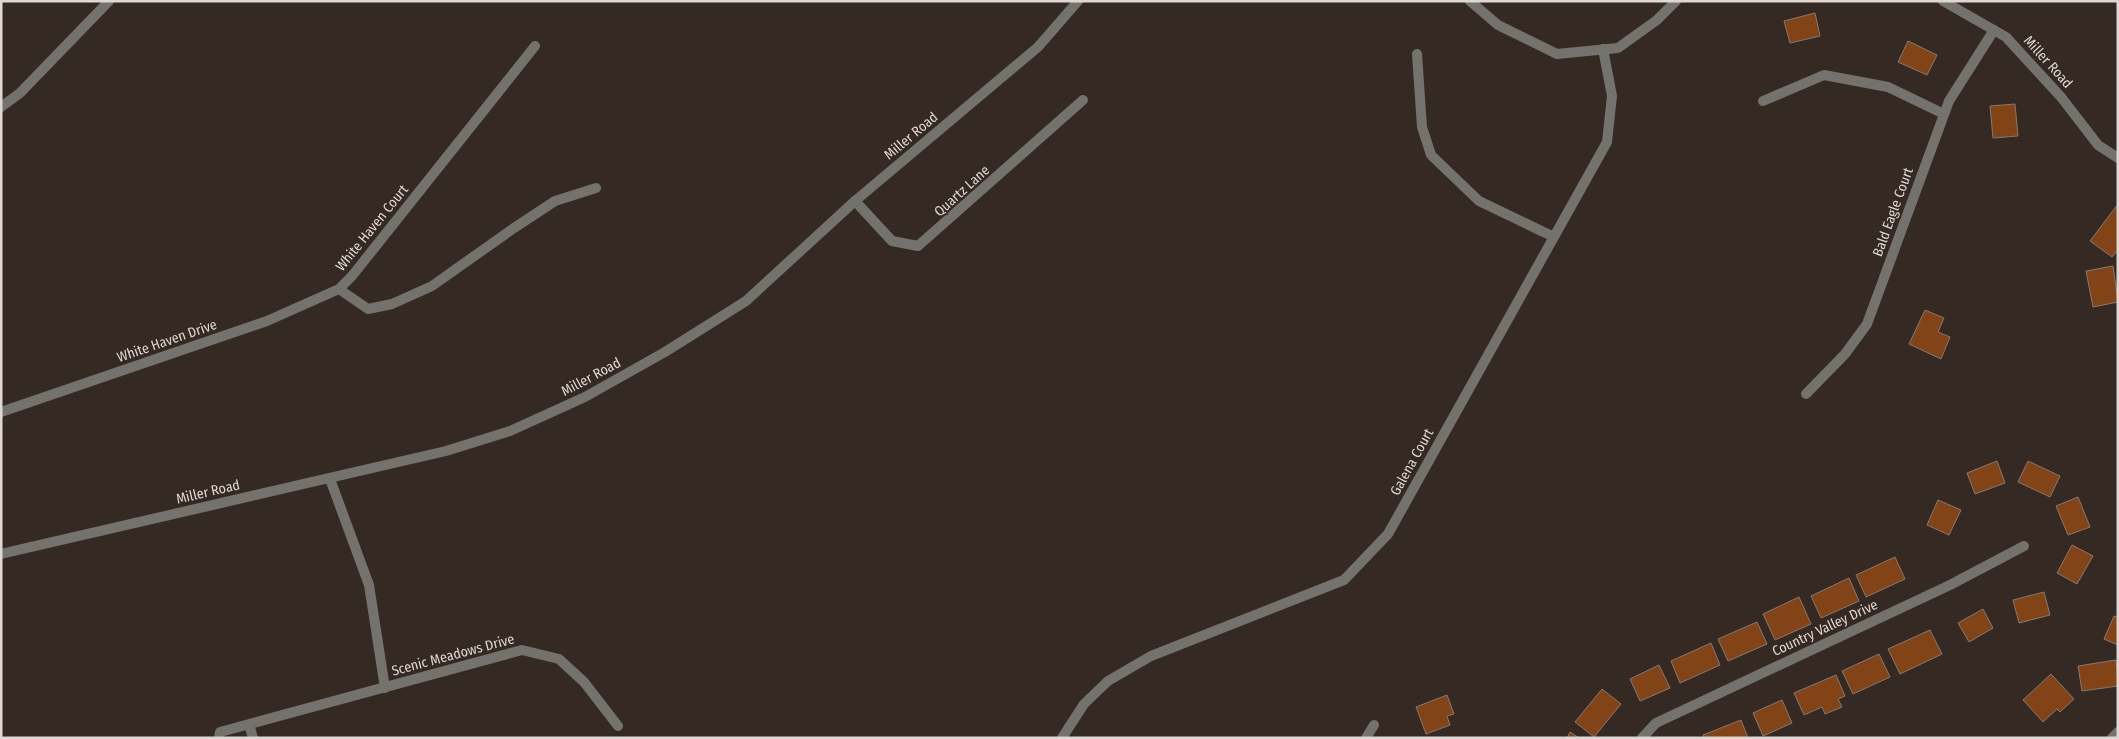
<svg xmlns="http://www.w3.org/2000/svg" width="2119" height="739" viewBox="0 0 2119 739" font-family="'Fira Sans Condensed',sans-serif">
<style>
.building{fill:#824317;stroke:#867971}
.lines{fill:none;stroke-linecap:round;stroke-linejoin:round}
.minor{stroke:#74726c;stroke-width:10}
.tertiary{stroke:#74726c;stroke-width:10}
.labels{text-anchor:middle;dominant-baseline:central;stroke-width:4;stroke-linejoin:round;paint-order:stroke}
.street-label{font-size:14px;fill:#dfd7d3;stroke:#352a23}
</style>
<rect width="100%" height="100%" fill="#352a23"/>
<path class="building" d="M1815,13L1820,36L1790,43L1784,21Z
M1908,41L1937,55L1927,75L1898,62Z
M2015,104L2018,136L1993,138L1990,106Z
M2118,204V250L2112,257L2090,241Z
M2113,266L2118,302L2093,307L2086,271Z
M1925,310L1944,318L1938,332L1950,337L1941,359L1909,344Z
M1997,461L2005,483L1975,494L1967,473Z
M2028,461L2060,476L2050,497L2018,482Z
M2078,497L2090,527L2068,535L2056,506Z
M1938,500L1961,510L1949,535L1927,525Z
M2072,545L2093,556L2077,584L2057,573Z
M1895,557L1905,579L1866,597L1856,575Z
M1849,578L1859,601L1821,618L1811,596Z
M2044,592L2050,615L2019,623L2013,600Z
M1799,597L1811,624L1775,640L1763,614Z
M1983,609L1993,628L1969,642L1958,623Z
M2114,616L2118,617V645L2104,639Z
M1757,622L1767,644L1728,661L1718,639Z
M1930,630L1942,654L1900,674L1888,649Z
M1711,643L1720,665L1680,683L1671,661Z
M1879,654L1890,677L1853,694L1842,671Z
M2116,660L2118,686L2082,691L2078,666Z
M1659,665L1670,688L1640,701L1630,679Z
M2051,674L2074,699L2060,712L2057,709L2043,722L2023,700Z
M1836,675L1845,696L1838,699L1842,707L1825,714L1822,707L1804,715L1794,693Z
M1602,689L1621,704L1594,737L1575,722Z
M1447,695L1454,714L1447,716L1450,725L1426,734L1416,707Z
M1782,700L1792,723L1763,736L1753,713Z
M1741,720L1748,738H1704L1703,735Z
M1570,732L1579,738H1567Z"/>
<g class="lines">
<path class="minor" d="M1417,54L1422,127L1431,155L1479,201L1554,237
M1763,101L1824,75L1888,87L1944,114
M1,107L20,93L109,1
M855,201L892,241L918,246L1083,100
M339,289L368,309L392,304L432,286L514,228L555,201L596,188
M1806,394L1845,354L1867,324L1949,101L1994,30
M1,412L267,321L339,289L352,276L535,46
M330,479L369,585L385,688
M249,724L253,738
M219,738L220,732L522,650L559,659L584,682L618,726
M1062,738L1084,704L1108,681L1151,656L1344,580L1388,534L1607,142L1612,96L1603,49
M1366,738L1374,725
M1642,738L1656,723L1950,585L2024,546
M2112,738L2118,732"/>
<path class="tertiary" d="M1470,1L1498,25L1557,54L1618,48L1657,20L1676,1
M1943,1L2006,37L2061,97L2098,145L2118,158
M1,554L446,451L510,431L585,397L665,352L746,301L855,201L1038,47L1078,1"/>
</g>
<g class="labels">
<g class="street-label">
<text transform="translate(2048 62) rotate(48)">Miller Road</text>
<text transform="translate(911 136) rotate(-40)">Miller Road</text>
<text transform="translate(962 191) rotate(-42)">Quartz Lane</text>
<text transform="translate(1893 212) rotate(-70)">Bald Eagle Court</text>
<text transform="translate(372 228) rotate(-51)">White Haven Court</text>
<text transform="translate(167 341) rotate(-19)">White Haven Drive</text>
<text transform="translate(591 377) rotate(-28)">Miller Road</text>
<text transform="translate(1412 462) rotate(-61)">Galena Court</text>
<text transform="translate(208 492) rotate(-13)">Miller Road</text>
<text transform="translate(1825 628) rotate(-25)">Country Valley Drive</text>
<text transform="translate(453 655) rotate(-15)">Scenic Meadows Drive</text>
</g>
</g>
<rect width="2119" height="739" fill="none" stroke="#dfd7d3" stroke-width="5"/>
</svg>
